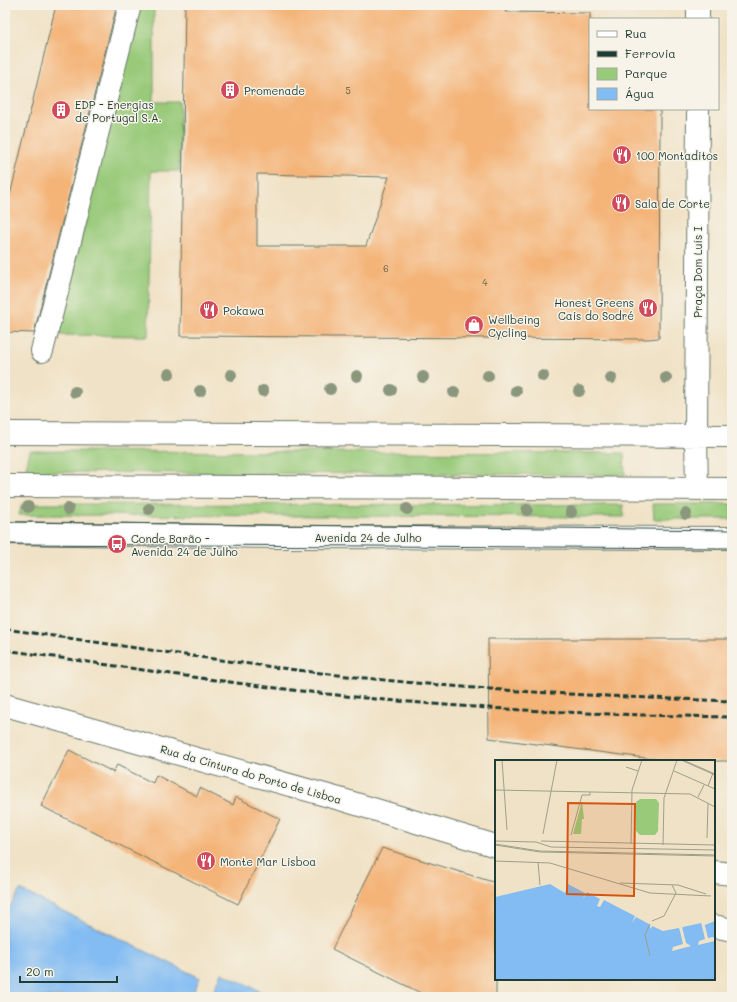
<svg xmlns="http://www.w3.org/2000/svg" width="737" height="1002" viewBox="0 0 737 1002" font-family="Mali,sans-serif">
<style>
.green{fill:#99ca7a;stroke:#5c8457}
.water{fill:#82bcf3;stroke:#507c94}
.building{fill:#f4b478;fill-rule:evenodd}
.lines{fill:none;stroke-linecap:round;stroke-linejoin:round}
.minor-casing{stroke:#687767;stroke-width:24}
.major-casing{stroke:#687767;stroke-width:24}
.minor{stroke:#fff;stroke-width:22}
.major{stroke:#fff;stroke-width:22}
.tram{stroke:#1f3d34;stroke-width:1}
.rail{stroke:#1f3d34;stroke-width:3;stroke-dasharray:6 3;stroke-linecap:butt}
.tree{fill:#8a977d}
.labels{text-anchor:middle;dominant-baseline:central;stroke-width:3;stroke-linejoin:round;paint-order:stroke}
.number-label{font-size:9px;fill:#545b45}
.poi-label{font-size:11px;fill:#1f3d34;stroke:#f7f3e8;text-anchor:start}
.street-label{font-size:11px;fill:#1f3d34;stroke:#f7f3e8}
.inset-river{fill:none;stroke:#82bcf3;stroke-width:2}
.inset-road{fill:none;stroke:#9ca08c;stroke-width:1}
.view{fill:#d45610;fill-opacity:0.15;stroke:#d45610;stroke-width:2}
.inset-edge{fill:none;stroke:#1f3d34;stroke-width:2}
</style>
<rect width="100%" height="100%" fill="#f7f3e8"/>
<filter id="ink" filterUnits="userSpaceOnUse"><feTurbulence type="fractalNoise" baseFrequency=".025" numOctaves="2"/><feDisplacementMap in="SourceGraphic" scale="8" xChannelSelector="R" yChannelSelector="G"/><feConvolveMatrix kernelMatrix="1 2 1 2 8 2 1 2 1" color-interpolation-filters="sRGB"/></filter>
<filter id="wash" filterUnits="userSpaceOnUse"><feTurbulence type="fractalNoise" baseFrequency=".012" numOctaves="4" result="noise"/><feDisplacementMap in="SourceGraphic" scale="16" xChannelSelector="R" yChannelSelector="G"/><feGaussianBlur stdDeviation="0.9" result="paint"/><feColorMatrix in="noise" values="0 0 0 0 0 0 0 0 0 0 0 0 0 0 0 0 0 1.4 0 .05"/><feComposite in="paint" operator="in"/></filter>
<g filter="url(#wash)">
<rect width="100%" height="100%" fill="#f0e2c6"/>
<path class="green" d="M138,5H154V102H180L179,171H151L148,336L57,335Z
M30,451L624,453L625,475L25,472Z
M22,504L623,505L624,517L19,515Z
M653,504H732V519H654Z"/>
<path class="water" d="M20,890L200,978L191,997H5V915Z
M222,973L272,997H211Z"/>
<g id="blocks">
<path class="building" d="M56,5H117L34,333L5,332V216Z
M185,5H508L505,12L590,13V109H660L659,338L648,339L180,336ZM257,174L389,177L366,246H257Z
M488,639H732V761H669L489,738Z
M69,750L113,772L117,765L153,783L156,775L197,796L200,788L233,805L236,797L280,819L238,904L41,806Z
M382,848L496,883V997H429L332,949Z"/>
</g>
</g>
<g filter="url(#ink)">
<use href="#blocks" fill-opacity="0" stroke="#687767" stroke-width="1"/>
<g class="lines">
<defs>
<path id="minor" d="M698,19V5
M42,351L130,5
M696,436L698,109
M5,533L279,537L732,538
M5,705L343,800L496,846
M714,872L732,874
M714,926L732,930"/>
<path id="major" d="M5,433L732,436
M696,436L697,489
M5,486L732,489"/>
</defs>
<use href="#minor" class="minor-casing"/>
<use href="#major" class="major-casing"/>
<use href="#minor" class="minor"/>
<use href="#major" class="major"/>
<path class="tram" d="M5,522L732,530
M5,544L732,548"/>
<path class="rail" d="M5,629C125,646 245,665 365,678C487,691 610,697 732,701
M5,650C125,667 245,686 365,698C487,710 609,715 732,717"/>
</g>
<g class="tree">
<circle cx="169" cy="374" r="6"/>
<circle cx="231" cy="375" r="6"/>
<circle cx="357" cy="376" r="6"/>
<circle cx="488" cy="376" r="6"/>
<circle cx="543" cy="376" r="6"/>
<circle cx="423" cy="377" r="6"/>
<circle cx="611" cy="378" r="6"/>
<circle cx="666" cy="378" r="6"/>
<circle cx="330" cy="389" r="6"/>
<circle cx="391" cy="390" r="6"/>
<circle cx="200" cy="391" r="6"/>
<circle cx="263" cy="391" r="6"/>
<circle cx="516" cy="391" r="6"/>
<circle cx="579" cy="391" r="6"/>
<circle cx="75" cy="392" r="6"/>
<circle cx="454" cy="392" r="6"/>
<circle cx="28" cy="507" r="6"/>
<circle cx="68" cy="509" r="6"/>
<circle cx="149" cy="509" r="6"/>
<circle cx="407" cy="509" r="6"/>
<circle cx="527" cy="510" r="6"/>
<circle cx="571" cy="512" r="6"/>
<circle cx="686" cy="514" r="6"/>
</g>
</g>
<defs>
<symbol id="building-disc" viewBox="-11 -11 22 22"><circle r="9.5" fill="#d1495b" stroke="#f7f3e8"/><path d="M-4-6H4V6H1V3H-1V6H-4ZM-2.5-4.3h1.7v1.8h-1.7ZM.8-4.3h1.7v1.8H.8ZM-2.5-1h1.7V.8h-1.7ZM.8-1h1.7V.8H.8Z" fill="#fff"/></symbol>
<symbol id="restaurant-disc" viewBox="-11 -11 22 22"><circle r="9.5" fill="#d1495b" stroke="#f7f3e8"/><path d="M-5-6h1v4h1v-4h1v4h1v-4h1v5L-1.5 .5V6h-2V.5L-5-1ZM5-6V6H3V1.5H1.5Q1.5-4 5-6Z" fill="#fff"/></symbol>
<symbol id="shop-disc" viewBox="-11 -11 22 22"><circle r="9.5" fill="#d1495b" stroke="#f7f3e8"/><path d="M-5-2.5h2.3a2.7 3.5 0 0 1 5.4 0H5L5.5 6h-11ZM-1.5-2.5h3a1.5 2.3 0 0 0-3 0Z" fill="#fff"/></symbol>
<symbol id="bus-disc" viewBox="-11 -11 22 22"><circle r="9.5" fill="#d1495b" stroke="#f7f3e8"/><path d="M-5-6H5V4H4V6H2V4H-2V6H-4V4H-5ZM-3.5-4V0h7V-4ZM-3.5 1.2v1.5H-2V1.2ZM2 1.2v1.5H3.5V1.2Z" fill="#fff"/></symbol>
</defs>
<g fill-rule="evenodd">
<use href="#building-disc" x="219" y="79" width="22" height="22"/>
<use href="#building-disc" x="50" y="99" width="22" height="22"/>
<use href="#restaurant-disc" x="611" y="144" width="22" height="22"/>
<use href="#restaurant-disc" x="610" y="192" width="22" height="22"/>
<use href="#restaurant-disc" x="637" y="297" width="22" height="22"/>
<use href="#restaurant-disc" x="198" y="299" width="22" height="22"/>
<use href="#shop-disc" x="463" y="314" width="22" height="22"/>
<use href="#bus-disc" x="106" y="533" width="22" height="22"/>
<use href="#restaurant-disc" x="195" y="850" width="22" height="22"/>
</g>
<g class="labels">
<g class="number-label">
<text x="348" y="90">5</text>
<text x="386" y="268">6</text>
<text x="485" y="282">4</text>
</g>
<g class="poi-label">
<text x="244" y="90">Promenade</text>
<text x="75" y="104">EDP - Energias<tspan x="75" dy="13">de Portugal S.A.</tspan></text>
<text x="636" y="155">100 Montaditos</text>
<text x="635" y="203">Sala de Corte</text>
<text x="634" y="302" text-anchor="end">Honest Greens<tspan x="634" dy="13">Cais do Sodré</tspan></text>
<text x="223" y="310">Pokawa</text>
<text x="488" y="319">Wellbeing<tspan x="488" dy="13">Cycling</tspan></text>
<text x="131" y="538">Conde Barão -<tspan x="131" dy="13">Avenida 24 de Julho</tspan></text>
<text x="220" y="861">Monte Mar Lisboa</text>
</g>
<g class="street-label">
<text transform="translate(697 272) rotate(-90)">Praça Dom Luís I</text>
<text x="368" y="537">Avenida 24 de Julho</text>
<text transform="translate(251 774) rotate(16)">Rua da Cintura do Porto de Lisboa</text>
</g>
</g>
<g transform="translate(495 760)">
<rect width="220" height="220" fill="#f0e2c6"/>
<path d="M145,39H161L164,43L163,71L160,75H145L141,71V42ZM87,41L89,59H87L86,74H78Z" fill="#99ca7a"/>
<path d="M55,124L70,133L73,124L90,133L88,139L92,132L105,139L102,146L105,147L109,140L140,156L137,163L141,157L154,164L156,169L157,166L168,171L184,168L185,170L188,167L206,163L210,165L220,161V220H0V137Z" fill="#82bcf3"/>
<path d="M206,162H209L213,178L219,177L220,181L203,185L204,181L210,179ZM184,167H187L191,183L196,186L177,191L178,187L188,184Z" fill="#f0e2c6"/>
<path class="inset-river" d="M186,189L195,220"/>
<path class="inset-road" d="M7,0L12,70M186,0L220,15M188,0L220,14M131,7L143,11M179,11L220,29M213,26L218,13M0,30L195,34L220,47M203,37L209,25M48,74L62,0M76,75L87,35H95V32M212,78L213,43M0,81L41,82L56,87L220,90M46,81L220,85M0,84L45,91L220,95M136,84L137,30L147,0M0,85L45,92L220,96M168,85L169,38L182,0M0,101L55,103L155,133L216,136M43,102L45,125M125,123L183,125L211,134M157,161L169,156L181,133L177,125M155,196L150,175L155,164"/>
<path class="view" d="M73,43L140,44L139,136L72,134Z"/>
<rect width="220" height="220" class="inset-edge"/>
</g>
<rect width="737" height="1002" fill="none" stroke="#f7f3e8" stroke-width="20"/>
<rect x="589" y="18" width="130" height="92" fill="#f7f3e8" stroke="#a1aaa0"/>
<rect x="597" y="31" width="20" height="6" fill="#ffffff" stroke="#a1aaa0"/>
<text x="625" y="38" font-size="12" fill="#1f3d34">Rua</text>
<rect x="597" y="51" width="20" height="6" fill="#1f3d34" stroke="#a1aaa0"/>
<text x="625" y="58" font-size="12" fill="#1f3d34">Ferrovia</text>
<rect x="597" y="68" width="20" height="12" fill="#99ca7a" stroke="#a1aaa0"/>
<text x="625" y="78" font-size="12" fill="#1f3d34">Parque</text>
<rect x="597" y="88" width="20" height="12" fill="#82bcf3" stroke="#a1aaa0"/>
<text x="625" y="98" font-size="12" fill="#1f3d34">Água</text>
<path d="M20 976v6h97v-6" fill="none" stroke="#1f3d34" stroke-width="2"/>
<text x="26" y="976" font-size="12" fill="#1f3d34" stroke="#f7f3e8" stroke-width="3" paint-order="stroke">20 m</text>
</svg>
